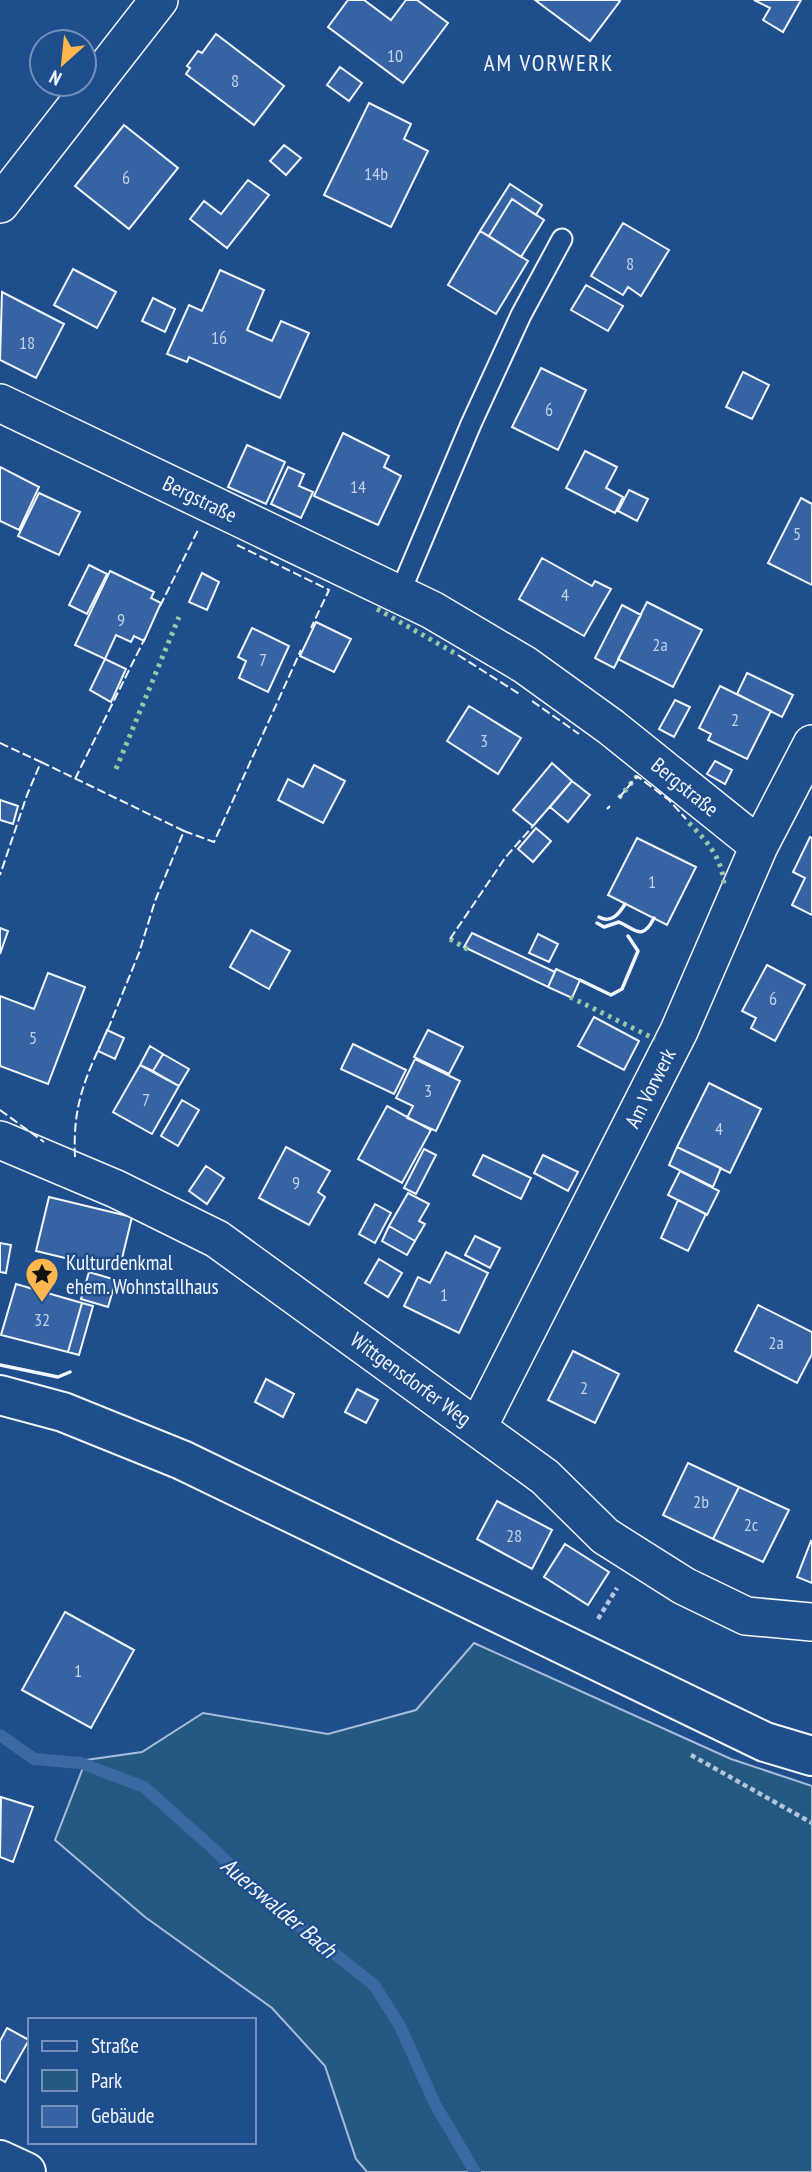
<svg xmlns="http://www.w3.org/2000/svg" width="812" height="2172" viewBox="0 0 812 2172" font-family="'PT Sans Narrow',sans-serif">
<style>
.green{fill:#245a82;stroke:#a8bbd7;stroke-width:2}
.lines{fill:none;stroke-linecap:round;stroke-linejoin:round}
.stream{stroke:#3b69a3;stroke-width:12}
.building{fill:#3563a3;stroke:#f2f6ff;stroke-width:2}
.lane-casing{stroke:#f2f6ff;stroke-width:23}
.street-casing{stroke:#f2f6ff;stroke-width:40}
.primary-casing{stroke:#f2f6ff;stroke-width:42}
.path{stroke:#b3c4dc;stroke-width:4.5;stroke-dasharray:5 3.5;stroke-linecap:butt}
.lane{stroke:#1f4e8c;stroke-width:19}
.street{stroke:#1f4e8c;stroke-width:37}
.primary{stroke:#1f4e8c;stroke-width:38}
.hedge{stroke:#97c8a6;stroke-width:5;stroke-dasharray:3.5 5;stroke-linecap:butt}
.fence{stroke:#f2f6ff;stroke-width:2;stroke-dasharray:9 3.5;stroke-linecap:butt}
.wall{stroke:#f2f6ff;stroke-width:3.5}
.labels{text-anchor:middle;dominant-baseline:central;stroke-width:5;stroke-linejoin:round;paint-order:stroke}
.number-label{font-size:18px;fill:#c3d1e8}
.street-label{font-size:21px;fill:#f2f6ff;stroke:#1f4e8c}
.poi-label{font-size:21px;fill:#f2f6ff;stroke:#1f4e8c;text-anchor:start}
.neighbourhood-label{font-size:23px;letter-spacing:2px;fill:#f2f6ff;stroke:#1f4e8c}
.water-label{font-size:23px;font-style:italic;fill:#f2f6ff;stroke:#1f4e8c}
</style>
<rect width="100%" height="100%" fill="#1f4e8c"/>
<path class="green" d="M474,1643L731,1759L812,1786V2172H367L356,2159L325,2066L272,2008L145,1917L55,1840L86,1760L142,1752L203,1713L328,1734L416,1710Z"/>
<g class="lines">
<path class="stream" d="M0,1735L34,1759L81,1763L144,1787L218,1853L259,1894L374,1985L400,2026L435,2104L475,2172"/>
</g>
<path class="building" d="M348,0H364L391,20L406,0H417L448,23L403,83L328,27Z
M535,0H618L620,1L590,41Z
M754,0H801L783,32L763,20L770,8Z
M216,34L284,86L254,125L186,74L190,68L187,66L198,51L202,53Z
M340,67L362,83L349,101L327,85Z
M369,103L411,124L404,139L428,151L391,227L324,195Z
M124,125L178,168L129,229L75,186Z
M284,145L301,158L286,175L270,161Z
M248,180L269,195L227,248L190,219L204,201L221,214Z
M510,184L542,205L536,215L512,199L489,236L480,231Z
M512,199L544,220L521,257L489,236Z
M623,223L669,250L641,296L628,287L623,295L591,276Z
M480,231L528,261L496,314L448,285Z
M73,269L116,292L97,328L54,305Z
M220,270L264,290L247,330L272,341L281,321L309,333L280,398L189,357L187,362L167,354L189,305L202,311Z
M586,285L623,306L608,331L571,310Z
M2,292L64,324L36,378L0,360Z
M153,298L175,309L165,332L142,321Z
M541,368L586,390L558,450L512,427Z
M743,372L769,385L752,419L726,407Z
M343,433L389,456L384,467L401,476L378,525L314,496Z
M247,445L285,462L266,504L228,487Z
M585,451L617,467L606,488L623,497L615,513L566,488Z
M0,467L39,487L19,530L0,521Z
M288,467L304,474L299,486L313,492L301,518L271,504Z
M629,490L648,499L637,521L618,511Z
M39,493L80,512L59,555L18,536Z
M801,498L812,504V585L768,563Z
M542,558L592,586L595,581L611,589L584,636L519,599Z
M89,565L107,574L87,614L69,605Z
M110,571L154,592L151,598L161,603L144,641L134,636L131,642L116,635L105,659L75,645Z
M202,573L219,582L207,610L189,602Z
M647,602L702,630L673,687L618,659Z
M622,605L641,615L614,668L595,658Z
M316,622L351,639L334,672L300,656Z
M252,628L289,646L268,692L239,678L246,661L238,657Z
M105,659L126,669L111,702L90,690Z
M747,673L793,695L782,717L737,694Z
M720,686L771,711L747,759L708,740L711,734L699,728Z
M675,700L690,707L674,737L659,729Z
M469,706L521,738L498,774L447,741Z
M715,761L732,770L725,784L707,774Z
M552,763L572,781L533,826L513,810Z
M314,765L345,781L323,823L278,800L288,779L303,787Z
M572,781L590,795L568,822L550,807Z
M0,800L18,806L13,824L0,820Z
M536,828L551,841L533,862L518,849Z
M810,837L812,838V915L792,905L805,878L793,872Z
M637,838L696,867L667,925L608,895Z
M0,928L8,931L0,954Z
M251,930L290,951L269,989L230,967Z
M472,933L555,972L548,987L464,947Z
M538,934L558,944L549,962L529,953Z
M767,965L805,985L775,1041L751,1028L756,1018L742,1011Z
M556,969L580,980L572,998L548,987Z
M48,973L85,987L48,1084L0,1066V996L34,1009Z
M594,1017L639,1041L624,1070L578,1046Z
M107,1030L124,1038L115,1059L98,1051Z
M428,1030L463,1047L449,1074L414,1057Z
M353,1044L406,1070L394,1094L341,1069Z
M150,1046L163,1054L153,1071L140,1065Z
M163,1054L189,1069L179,1086L153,1071Z
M415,1059L460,1081L436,1131L407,1118L413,1106L396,1098Z
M140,1065L179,1086L152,1134L113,1112Z
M709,1083L761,1109L730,1173L677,1147Z
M182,1100L199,1110L178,1146L161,1136Z
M387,1106L431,1130L402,1183L358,1159Z
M286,1147L330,1171L318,1192L325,1197L309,1225L259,1198Z
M677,1147L721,1168L713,1187L669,1165Z
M424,1149L436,1155L416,1194L404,1188Z
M483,1155L531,1178L521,1199L473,1175Z
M543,1155L578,1172L568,1191L534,1173Z
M206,1166L224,1178L207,1204L189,1191Z
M680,1171L719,1191L707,1215L668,1195Z
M408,1193L429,1204L419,1221L425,1224L415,1241L389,1226Z
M49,1197L132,1217L119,1271L36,1251Z
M678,1200L706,1214L688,1251L661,1238Z
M375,1204L391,1213L375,1243L359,1234Z
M389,1226L415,1241L407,1255L382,1241Z
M475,1236L500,1248L490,1268L465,1255Z
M0,1243L11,1245L6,1273L0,1272Z
M446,1252L488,1273L459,1333L404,1306L418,1277L430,1283Z
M379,1259L402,1273L388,1297L365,1283Z
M89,1272L116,1280L108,1307L81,1299Z
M16,1284L82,1303L68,1352L1,1335Z
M82,1303L93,1306L79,1355L68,1352Z
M758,1305L812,1332V1354L797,1383L735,1351Z
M573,1351L619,1374L595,1423L548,1400Z
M266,1379L294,1394L283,1417L255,1402Z
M357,1389L378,1400L366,1423L345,1412Z
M688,1463L739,1487L713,1539L663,1515Z
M739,1487L789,1510L763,1562L713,1539Z
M497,1501L552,1530L532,1569L477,1539Z
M811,1541L812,1542V1583L797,1577Z
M565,1544L609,1572L588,1605L544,1577Z
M65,1612L134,1650L91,1728L22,1690Z
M1,1797L33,1807L13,1862L0,1857Z
M7,2028L29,2040L5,2082L0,2079V2041Z"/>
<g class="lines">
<defs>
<path id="lane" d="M399,595L471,424L521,315L562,239"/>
<path id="street" d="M0,204L159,0
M0,403L432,610L525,665L611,727L759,846
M0,1140L116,1189L217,1239L545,1477L605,1536L684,1586L746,1616L812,1622
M478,1427L679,1031L759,846L812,744"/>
<path id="primary" d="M0,1395L63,1412L182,1460L765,1742L812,1756
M0,2160L26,2172"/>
</defs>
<use href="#lane" class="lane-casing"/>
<use href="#street" class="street-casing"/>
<use href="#primary" class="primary-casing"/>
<path class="path" d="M598,1619L617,1588
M691,1755L812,1823"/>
<use href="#lane" class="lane"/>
<use href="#street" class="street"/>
<use href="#primary" class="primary"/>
<path class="hedge" d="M377,609L458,655
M116,769L179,617
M619,798L637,776
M689,823C707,841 723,859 724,886
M450,939L469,950
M570,997L655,1039"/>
<path class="fence" d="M237,545L329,590L311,628
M160,606L199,528
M458,655L521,695
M532,701L579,734
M0,743L41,762L27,795L0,875
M41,762L184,831L155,901L139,953L106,1034
M75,779L145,638
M619,798L637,776L669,800L686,819
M607,809L610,806
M184,831L214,842L301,650
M450,939L505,858L533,826
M0,1110L44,1142
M75,1157C73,1113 81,1087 100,1046"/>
<path class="wall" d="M599,917C611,924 619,914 625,904
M597,923L604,927L619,922C635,929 642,942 654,918
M580,980L611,995L622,989L638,951L628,936
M0,1365L58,1377L70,1372"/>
</g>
<defs>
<symbol id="sight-pin" viewBox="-11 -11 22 30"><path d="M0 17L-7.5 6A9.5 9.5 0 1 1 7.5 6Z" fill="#ffb74d" stroke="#1f4e8c"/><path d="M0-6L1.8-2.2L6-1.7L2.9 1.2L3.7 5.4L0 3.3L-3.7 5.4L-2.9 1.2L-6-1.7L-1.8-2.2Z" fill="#111"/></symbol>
</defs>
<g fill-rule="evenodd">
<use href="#sight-pin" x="23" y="1255" width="38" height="52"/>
</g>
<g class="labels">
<g class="number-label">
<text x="395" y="55">10</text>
<text x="235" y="80">8</text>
<text x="376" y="173">14b</text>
<text x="126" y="177">6</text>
<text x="630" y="263">8</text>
<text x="219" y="337">16</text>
<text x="27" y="342">18</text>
<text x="549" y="409">6</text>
<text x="358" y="486">14</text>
<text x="797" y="533">5</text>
<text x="565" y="594">4</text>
<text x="121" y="619">9</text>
<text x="660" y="644">2a</text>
<text x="263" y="659">7</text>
<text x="735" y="719">2</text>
<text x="484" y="740">3</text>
<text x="652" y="881">1</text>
<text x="773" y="998">6</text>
<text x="33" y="1037">5</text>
<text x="428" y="1090">3</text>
<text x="146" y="1099">7</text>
<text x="719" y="1128">4</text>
<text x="296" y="1182">9</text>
<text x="444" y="1294">1</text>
<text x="42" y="1319">32</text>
<text x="776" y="1342">2a</text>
<text x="584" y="1387">2</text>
<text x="701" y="1501">2b</text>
<text x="751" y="1524">2c</text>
<text x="514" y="1535">28</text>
<text x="78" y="1670">1</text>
</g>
<g class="street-label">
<text transform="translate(200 499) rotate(26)">Bergstraße</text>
<text transform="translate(685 787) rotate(39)">Bergstraße</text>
<text transform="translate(650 1088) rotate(-63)">Am Vorwerk</text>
<text transform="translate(411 1379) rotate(36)">Wittgensdorfer Weg</text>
</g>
<g class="poi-label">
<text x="66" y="1262">Kulturdenkmal<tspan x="66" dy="24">ehem. Wohnstallhaus</tspan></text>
</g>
<g class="neighbourhood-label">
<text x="549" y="62">AM VORWERK</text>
</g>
<g class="water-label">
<text transform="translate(279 1907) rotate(40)">Auerswalder Bach</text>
</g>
</g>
<rect x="28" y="2018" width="228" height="126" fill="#1f4e8c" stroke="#7391ba" stroke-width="2"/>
<rect x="42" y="2041" width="35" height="10" fill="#1f4e8c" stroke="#7391ba" stroke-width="2"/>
<text x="91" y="2053" font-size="21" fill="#f2f6ff">Straße</text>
<rect x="42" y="2070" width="35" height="21" fill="#245a82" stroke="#7391ba" stroke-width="2"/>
<text x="91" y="2088" font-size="21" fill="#f2f6ff">Park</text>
<rect x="42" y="2106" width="35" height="21" fill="#3563a3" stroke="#7391ba" stroke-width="2"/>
<text x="91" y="2123" font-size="21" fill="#f2f6ff">Gebäude</text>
<g transform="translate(63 63) rotate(207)"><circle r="33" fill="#1f4e8c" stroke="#7391ba" stroke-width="2"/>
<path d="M0-5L12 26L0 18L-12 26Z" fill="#ffb74d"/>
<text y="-10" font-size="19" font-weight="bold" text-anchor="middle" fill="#f2f6ff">N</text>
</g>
</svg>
